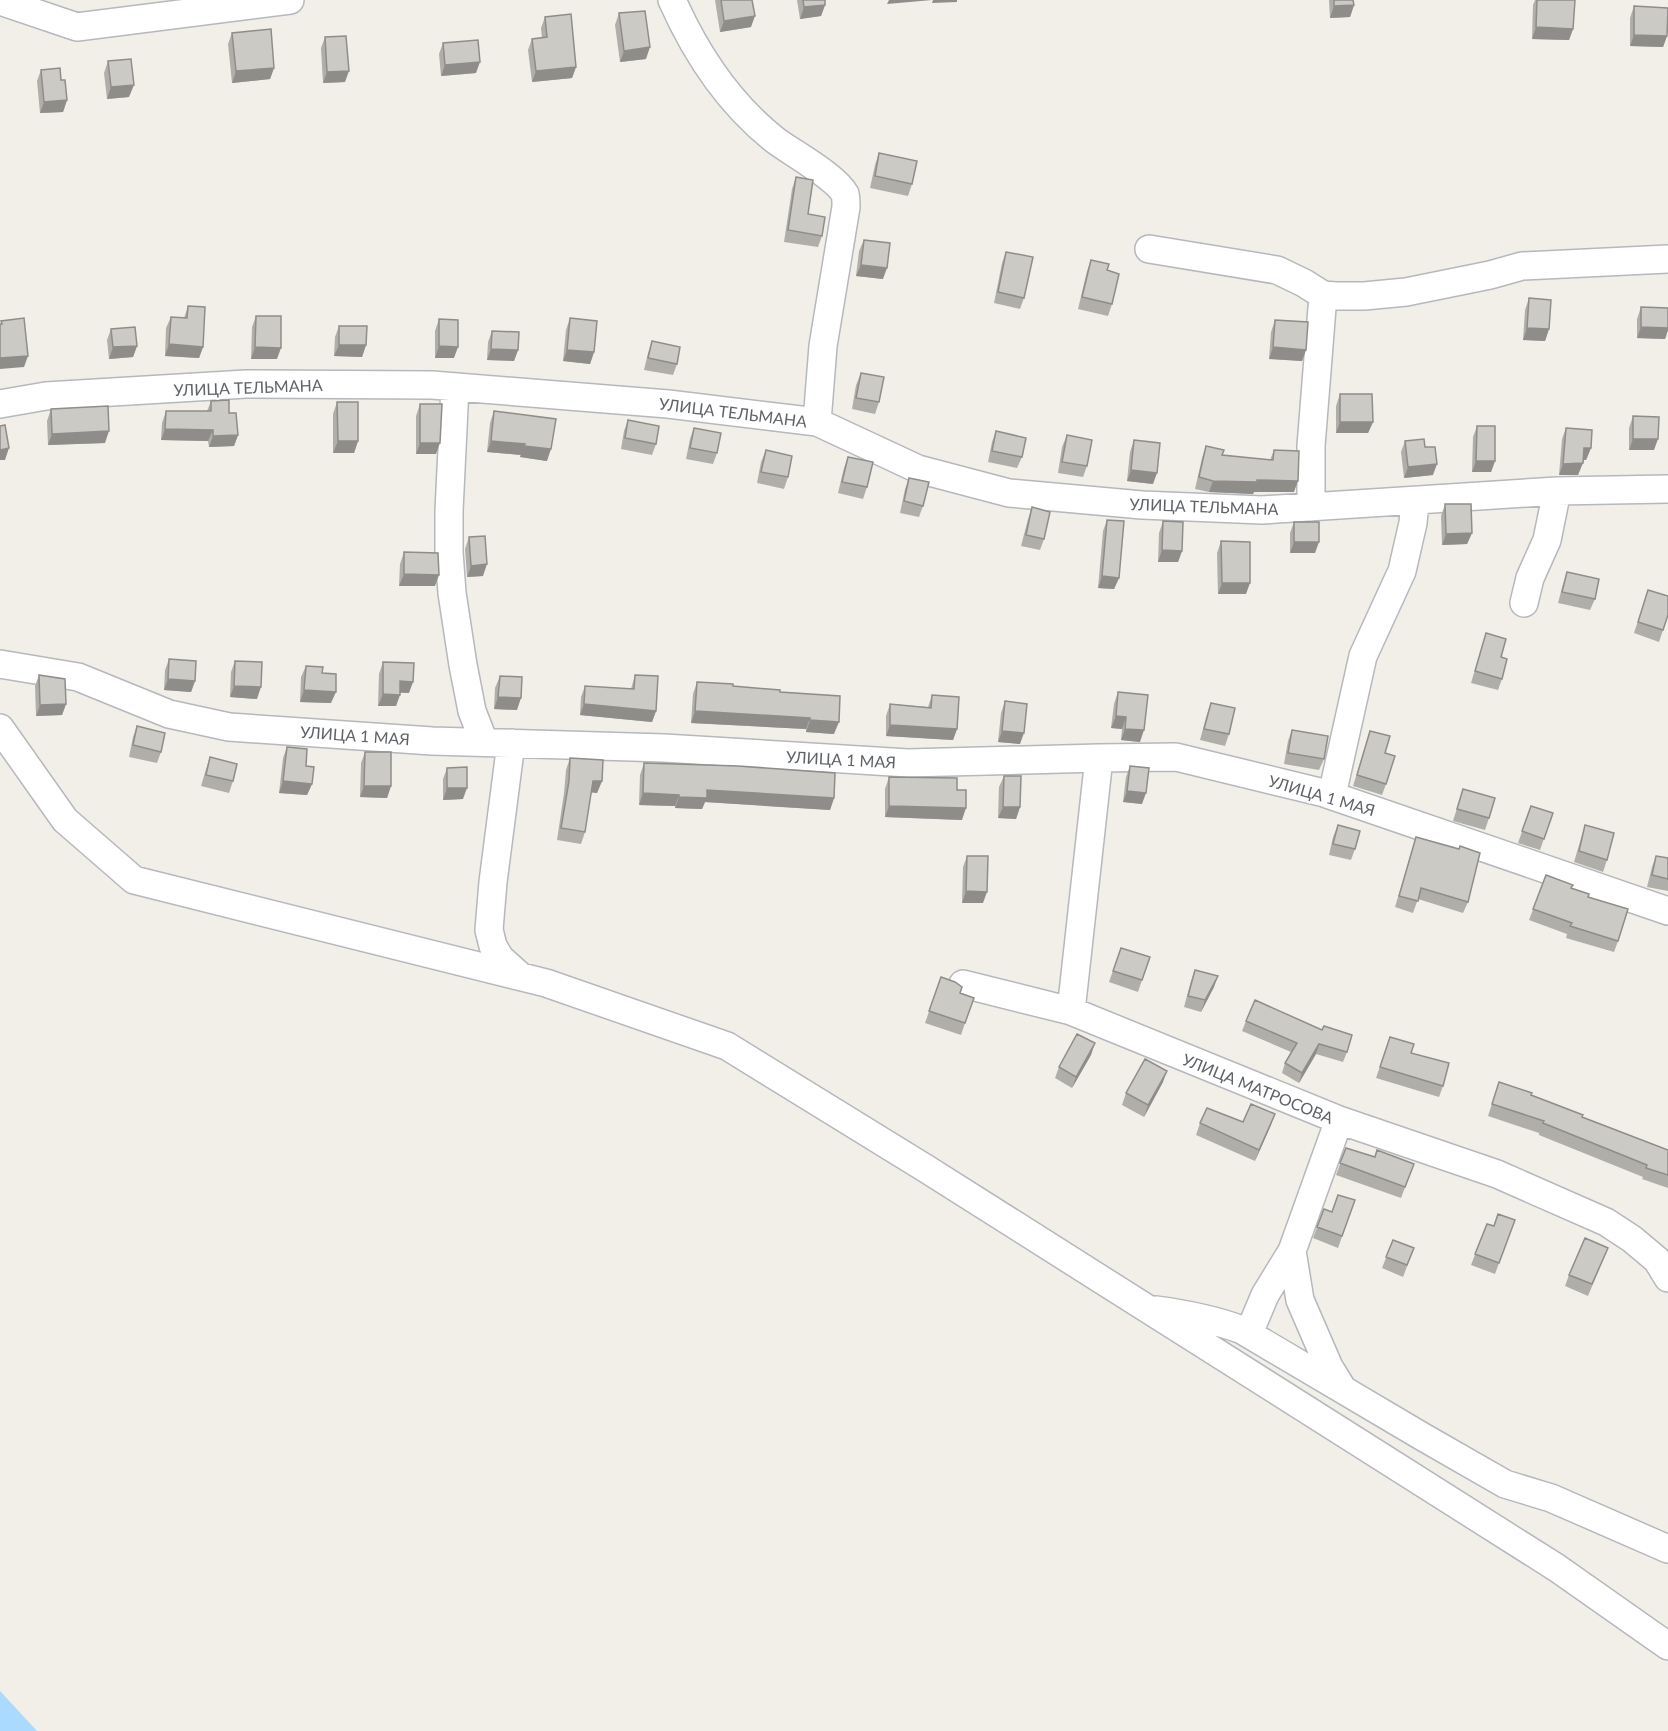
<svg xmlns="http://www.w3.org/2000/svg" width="1668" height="1731" viewBox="0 0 1668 1731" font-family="Lato,sans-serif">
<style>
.water{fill:#aadaff}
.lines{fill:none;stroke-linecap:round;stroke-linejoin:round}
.minor-casing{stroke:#b5b8bc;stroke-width:30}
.minor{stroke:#fff;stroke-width:27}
.wall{fill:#afaea9}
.shaded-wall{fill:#8f8d8a}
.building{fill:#cccac5;stroke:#8f8d8a;stroke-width:1.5}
.labels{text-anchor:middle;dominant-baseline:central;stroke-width:4.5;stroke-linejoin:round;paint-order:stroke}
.street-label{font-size:16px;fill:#5f6368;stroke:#fff}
</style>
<rect width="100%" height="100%" fill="#f1efe8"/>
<path class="water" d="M0,1691L37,1731H0Z"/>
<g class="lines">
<defs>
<path id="minor" d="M672,0C696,54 728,103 775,140C792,153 835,176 845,194C846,197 846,203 846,207L823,346L817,422
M0,1L77,27L290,0
M1149,249L1277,270L1304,283L1323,295L1336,296H1364L1406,292L1490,275L1522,266L1668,259
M455,387L449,511V552L452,593L463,665L472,711L484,742
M0,404L46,396L246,384L432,385L668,404L817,422L918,469L1009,493L1142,505L1262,510L1557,491L1668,489
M1311,507V446L1323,295
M1524,603L1530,578L1547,540L1557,491
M0,664L78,677L169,714L229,727L432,741L664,748L908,763L1099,758L1176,757L1324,793L1668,911
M0,728L65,820L134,880L546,983L727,1046L925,1168L1557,1568L1668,1646
M511,743L493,882L489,930L493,946L500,958L520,976
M1099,758L1071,1011L1339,1120L1497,1174L1606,1222L1632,1239L1657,1260L1668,1278
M1332,795L1363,656L1402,571L1413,523L1415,501
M963,984L1071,1011
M1292,1251L1300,1300L1329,1367L1342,1388
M1156,1310C1186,1314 1213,1319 1242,1330L1423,1437L1505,1484L1551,1498L1668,1549
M1249,1333L1265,1295L1292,1251L1339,1120"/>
</defs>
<use href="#minor" class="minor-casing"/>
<use href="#minor" class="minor"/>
</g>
<path class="wall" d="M715,0H752L751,27L720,32Z
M797,0H825V5L821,16L800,19Z
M1329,0H1353L1354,5L1350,17L1330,18Z
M1535,0H1575L1573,29L1569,40L1532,39L1533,5Z
M1634,6L1667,36L1663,47L1630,46V18Z
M619,13L646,59L620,62L615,25Z
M545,17L576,67L572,78L532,82L528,50L532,39L542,38L541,28Z
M232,33L274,68L270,79L232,83L228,44Z
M325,37L345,82L323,83L321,48Z
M443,43L476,73L441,76L439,54Z
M108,61L129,97L107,99L104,73Z
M41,70L61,80L67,100L63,112L40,113L37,81Z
M879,153L912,184L908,196L870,188L875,165Z
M796,177L808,214L822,236L818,247L784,242L792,189Z
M864,240L883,279L856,276L859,251Z
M1006,252L1024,298L1020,309L994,303L1002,263Z
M1091,260L1107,270L1112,304L1108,316L1078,309L1087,271Z
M1529,298L1549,329L1545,341L1523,340L1525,310Z
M188,306L203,347L199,358L165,356L166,328L171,317L184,318Z
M1641,307L1668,308V330L1665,339L1637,338V319Z
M256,316L277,359H251L252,327Z
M570,318L594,352L590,364L563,361L566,330Z
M439,319L454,358H435V331Z
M1275,320L1306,350L1302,361L1269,359L1271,332Z
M339,326L366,345L362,357L334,356L335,337Z
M111,329L137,346L133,357L109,359L107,340Z
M492,331L518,350L514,361L487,360L488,342Z
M652,341L677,364L673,375L644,370L648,353Z
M861,373L879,402L875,414L852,409L856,385Z
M1340,394L1373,422L1368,433H1336V406Z
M211,401L229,413L238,435L234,446L209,447L208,441L161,440L162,423L166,411H207Z
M337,402L358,441L354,453H333V414Z
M420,404L436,454H416V416Z
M51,409L105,443L48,445L47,421Z
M494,411L547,461L520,457L521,455L487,452L490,423Z
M1633,416L1654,450H1629V428Z
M628,420L656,444L652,455L621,449L624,431Z
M1477,426L1495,461L1491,472H1472L1473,437Z
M694,428L717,453L713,464L686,459L690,439Z
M1566,428L1591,448L1586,460H1583L1578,475H1559L1562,439Z
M996,431L1022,457L1017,468L988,462L992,442Z
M1067,435L1087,466L1083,477L1058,473L1062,447Z
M1134,440L1153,484L1127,481L1130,452Z
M1405,441L1425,447L1433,475L1404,478L1401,452Z
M1206,446L1222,455L1270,460L1274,450L1294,492H1254L1253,494L1209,492L1195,489L1202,458Z
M766,450L788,477L784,489L757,483L761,462Z
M848,457L867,487L863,499L838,493L844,468Z
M909,478L923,506L919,517L900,513L905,489Z
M1445,504L1472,533L1467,544L1442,545L1441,516Z
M1032,507L1044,539L1040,550L1021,546L1028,519Z
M1107,520L1119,578L1114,589L1098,588L1103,531Z
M1163,521L1182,551L1178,562H1158L1159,533Z
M1294,522L1315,553H1290V533Z
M469,537L483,576L467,577L465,549Z
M1221,541L1246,594H1218L1217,553Z
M404,552L435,586H399L400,564Z
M1567,572L1595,599L1590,610L1558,603L1563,584Z
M1648,590L1668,615L1659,642L1634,633Z
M1486,633L1501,657L1502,679L1498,690L1471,683Z
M169,659L195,681L191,692L164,690L165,670Z
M235,661L257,699L230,697L231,672Z
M383,662L409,693H400L396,706H378L379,674Z
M306,666L322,673L331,703L300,702L301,677Z
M39,675L66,704L62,715L36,716L35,686Z
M635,675L656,711L652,722L580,715L581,697L585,686L631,689Z
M500,676L517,710L494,709L495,688Z
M697,682L780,692L834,734L806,732V729L691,723L693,694Z
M1118,692L1140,742L1121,740L1122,729L1111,728L1114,704Z
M932,695L957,729L953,740L886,736V716L890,704L928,707Z
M1005,701L1020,744L998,742L1001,713Z
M1211,703L1229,734L1225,746L1200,740L1207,714Z
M137,726L161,752L157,763L129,757L133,737Z
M1292,730L1324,759L1319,770L1284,764L1288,741Z
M1370,731L1385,753L1386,784L1382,795L1353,786Z
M287,747L306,766L312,784L307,795L279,793L283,758Z
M365,752L391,786L387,798L360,797L361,763Z
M210,757L233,781L229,793L201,786L206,769Z
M570,758L602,781L597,793L591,792L585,832L581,844L557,840L564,793L566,770Z
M644,763L834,798L830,810L705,802L702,809L675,808V806L639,805L640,775Z
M1130,766L1142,804L1123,802L1126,777Z
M447,768L463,799L443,800V779Z
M1004,776L1020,807L1016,819L998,818L999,787Z
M889,777L957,790L962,820L885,817V789Z
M1463,789L1489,818L1485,830L1453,821Z
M1531,806L1553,813L1540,850L1518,843Z
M1338,825L1355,849L1351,860L1329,855L1333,837Z
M1585,825L1607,860L1603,872L1574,862Z
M1416,837L1459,849L1468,902L1463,913L1418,899L1413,913L1395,907Z
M967,856L983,903H962L963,867Z
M1656,856L1668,858V891L1647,887L1652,867Z
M1546,875L1588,897L1618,941L1614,952L1566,938L1567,934L1529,920Z
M1121,948L1142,980L1138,992L1109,982Z
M1195,970L1214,987L1201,1012L1184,1007L1191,981Z
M941,977L960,993L965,1023L961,1035L925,1023Z
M1246,1021L1347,1052L1343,1062L1316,1054L1299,1083L1282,1073L1285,1063L1291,1052L1242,1031Z
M1390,1037L1411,1053L1443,1086L1439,1097L1376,1078Z
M1091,1055L1072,1088L1055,1078L1059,1067Z
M1163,1082L1144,1117L1122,1105L1126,1093Z
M1499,1082L1582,1117L1668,1150V1188L1642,1179L1643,1177L1539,1135V1133L1488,1116Z
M1243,1122L1271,1125L1255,1161L1196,1135L1200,1123Z
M1346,1148L1375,1157L1414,1164L1401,1198L1336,1175Z
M1355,1200L1338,1248L1313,1238L1324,1209L1332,1212Z
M1515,1220L1495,1274L1471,1265L1487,1224L1494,1226Z
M1393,1240L1414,1248L1403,1277L1382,1268Z
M1608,1248L1588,1296L1565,1286L1569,1275Z"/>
<path class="shaded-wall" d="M889,0H932L887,4Z
M933,0H957V2L932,3Z
M825,5L821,16L800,19L804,7Z
M1354,5L1350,17L1330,18L1334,6Z
M755,16L751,27L720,32L724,21Z
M1536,27L1573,29L1569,40L1532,39Z
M1634,35L1667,36L1663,47L1630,46Z
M650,47L646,59L620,62L624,51Z
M480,62L476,73L441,76L445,65Z
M576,67L572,78L532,82L536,71Z
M274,68L270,79L232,83L236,71Z
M349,71L345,82L323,83L327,72Z
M134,85L129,97L107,99L111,87Z
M67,100L63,112L40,113L44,102Z
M861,265L887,268L883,279L856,276Z
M1641,327L1668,328V330L1665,339L1637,338Z
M1527,328L1549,329L1545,341L1523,340Z
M169,344L203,347L199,358L165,356Z
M339,345H366L362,357L334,356Z
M137,346L133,357L109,359L113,347Z
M439,346L458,347L454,358H435Z
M255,347L281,348L277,359H251Z
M1273,347L1306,350L1302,361L1269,359Z
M491,349L518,350L514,361L487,360Z
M567,350L594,352L590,364L563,361Z
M28,356L24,367L0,369V358Z
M1340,422H1373L1368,433H1336Z
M165,429L213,430L208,441L161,440Z
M109,431L105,443L48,445L52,434Z
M238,435L234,446L209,447L213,436Z
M1633,439H1658L1654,450H1629Z
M338,441H358L354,453H333Z
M491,441L525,444L521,455L487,452Z
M420,443H440L436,454H416Z
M524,446L551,449L547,461L520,457Z
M9,448L5,460H0V450Z
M1584,448H1591L1586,460L1580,459Z
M1476,461H1495L1491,472H1472Z
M1583,463L1578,475H1559L1563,464Z
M1437,464L1433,475L1404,478L1408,467Z
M1131,470L1157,473L1153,484L1127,481Z
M1257,480L1298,481L1294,492H1254L1253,494L1209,492L1213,481Z
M1472,533L1467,544L1442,545L1446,534Z
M1294,542H1319L1315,553H1290Z
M1162,550L1182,551L1178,562H1158Z
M487,564L483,576L467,577L471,566Z
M404,574L439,575L435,586H399Z
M1102,576L1119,578L1114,589L1098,588Z
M1222,583H1250L1246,594H1218Z
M168,679L195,681L191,692L164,690Z
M400,681L413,682L409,693L396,692Z
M234,686L261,687L257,699L230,697Z
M304,690L336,692L331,703L300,702Z
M383,694L400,695L396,706H378Z
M498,697L521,698L517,710L494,709Z
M66,704L62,715L36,716L40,705Z
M584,704L656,711L652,722L580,715Z
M695,711L810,718L806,729L691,723Z
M1116,716L1126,717L1122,729L1111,728Z
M810,720L839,722L834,734L806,732Z
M890,725L957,729L953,740L886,736Z
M1125,729L1144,730L1140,742L1121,740Z
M1002,731L1024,733L1020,744L998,742Z
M283,781L312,784L307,795L279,793Z
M593,781H602L597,793L588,792Z
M364,786H391L387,798L360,797Z
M447,788H467L463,799L443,800Z
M707,790L834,798L830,810L705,802L702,809L675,808L679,797Z
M1127,791L1146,793L1142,804L1123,802Z
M643,793L679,795L675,806L639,805Z
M889,806L966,808L962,820L885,817Z
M1003,807H1020L1016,819L998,818Z
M966,891L987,892L983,903H962Z
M1218,976L1214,987L1201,1012L1205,1000Z
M1095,1043L1091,1055L1072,1088L1076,1077Z
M1319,1044L1316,1054L1299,1083L1302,1073Z
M1167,1071L1163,1082L1144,1117L1148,1105Z
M1275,1114L1271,1125L1255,1161L1259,1150Z"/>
<path class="building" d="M721,0H752L755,16L724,21Z
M803,0H825V5L804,7Z
M1334,0H1353L1354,5L1334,6Z
M1537,0H1575L1573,29L1536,27Z
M1634,6L1668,8L1667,36L1634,35Z
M645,11L650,47L624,51L619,13Z
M571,14L576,67L536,71L532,39L547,37L545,17Z
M271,29L274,68L236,71L232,33Z
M346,36L349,71L327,72L325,37Z
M478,40L480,62L445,65L443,43Z
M131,59L134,85L111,87L108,61Z
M60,68L61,80H65L67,100L44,102L41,70Z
M879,153L917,161L912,184L875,176Z
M796,177L813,180L808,214L825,217L822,236L788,230Z
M864,240L890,243L887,268L861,265Z
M1006,252L1033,257L1024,298L998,292Z
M1091,260L1109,264L1107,270L1119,274L1112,304L1082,297Z
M1529,298L1551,300L1549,329L1527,328Z
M188,306L205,307L203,347L169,344L171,317L187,318Z
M1641,307L1668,308V328L1641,327Z
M256,316H281V348L255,347Z
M24,318L28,356L0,358V324H2L1,321Z
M570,318L597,321L594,352L567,350Z
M439,319L458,320V347L439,346Z
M1275,320L1308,322L1306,350L1273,347Z
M339,326H367L366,345H339Z
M135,327L137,346L113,347L111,329Z
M492,331L519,332L518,350L491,349Z
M652,341L680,347L677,364L648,358Z
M861,373L884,377L879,402L856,398Z
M1340,394H1372L1373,422H1340Z
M229,400V413H236L238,435L213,436V430L165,429L166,411H211V401Z
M337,402H358V441H338Z
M420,404H442L440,443H420Z
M108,406L109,431L52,434L51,409Z
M494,411L556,419L551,449L524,446L525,444L491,441Z
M1633,416L1659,417L1658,439H1633Z
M628,420L659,426L656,444L625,438Z
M5,425L9,448L0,450V426Z
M1477,426H1495V461H1476Z
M694,428L721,433L717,453L690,448Z
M1566,428L1592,430L1591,448H1584L1583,463L1563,464Z
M996,431L1026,438L1022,457L992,451Z
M1067,435L1092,440L1087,466L1062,462Z
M1424,439L1425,447H1435L1437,464L1408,467L1405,441Z
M1134,440L1160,443L1157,473L1131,470Z
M1206,446L1224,450L1222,455L1273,460L1274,450L1299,451L1298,481L1257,480V482L1213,481L1199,477Z
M766,450L792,456L788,477L761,472Z
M848,457L873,462L867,487L842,482Z
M909,478L929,482L923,506L904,501Z
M1445,504H1471L1472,533L1446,534Z
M1032,507L1050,512L1044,539L1026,535Z
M1107,520L1124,521L1119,578L1102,576Z
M1163,521L1183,522L1182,551L1162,550Z
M1294,522H1319V542H1294Z
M485,536L487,564L471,566L469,537Z
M1221,541L1250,542V583H1222Z
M404,552L438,553L439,575L404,574Z
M1567,572L1599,579L1595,599L1562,592Z
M1648,590L1668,596V615L1663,630L1638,622Z
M1486,633L1506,639L1501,657L1507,659L1502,679L1475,671Z
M169,659L196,661L195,681L168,679Z
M235,661L262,662L261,687L234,686Z
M383,662L414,663L413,682L400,681V695L383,694Z
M306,666L323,667L322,673L336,674V692L304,690Z
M39,675L65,679L66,704L40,705Z
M635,675L658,676L656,711L584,704L585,686L634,689Z
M500,676L522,677L521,698L498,697Z
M697,682L733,684V686L780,690V692L840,696L839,722L810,720V718L695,711Z
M1118,692L1148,695L1144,730L1125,729L1126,717L1116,716Z
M932,695L959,697L957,729L890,725V704L931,708Z
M1005,701L1027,704L1024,733L1002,731Z
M1211,703L1235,708L1229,734L1204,729Z
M137,726L165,733L161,752L133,745Z
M1292,730L1328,736L1324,759L1288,753Z
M1370,731L1390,736L1385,753L1395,756L1386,784L1357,775Z
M287,747L307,749L306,766L314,767L312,784L283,781Z
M365,752H391V786H364Z
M210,757L237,764L233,781L206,775Z
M570,758L603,760L602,781H593L585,832L561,828L569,781Z
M644,763L738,766L835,773L834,798L707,790V798L679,797V795L643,793Z
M1130,766L1149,768L1146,793L1127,791Z
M467,767V788H447V768Z
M1004,776H1021L1020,807H1003Z
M889,777L957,778V790H966V808L889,806Z
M1463,789L1495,798L1489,818L1457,809Z
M1531,806L1553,813L1544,839L1522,831Z
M1338,825L1360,831L1355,849L1333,844Z
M1585,825L1614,833L1607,860L1579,851Z
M1416,837L1459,849L1460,846L1480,853L1468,902L1421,888L1418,901L1399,896Z
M967,856H988L987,892L966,891Z
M1656,856L1668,858V879L1652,875Z
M1546,875L1573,885L1571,888L1589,894L1588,897L1628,909L1618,941L1570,926L1572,923L1533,909Z
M1121,948L1150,957L1142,980L1113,971Z
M1195,970L1218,976L1205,1000L1188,996Z
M941,977L955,982L962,987L960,993L974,998L965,1023L929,1011Z
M1255,1000L1322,1030L1324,1026L1352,1035L1347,1052L1319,1044L1302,1073L1285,1063L1297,1043L1246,1021Z
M1077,1034L1095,1043L1076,1077L1059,1067Z
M1390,1037L1414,1044L1411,1053L1449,1063L1443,1086L1380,1067Z
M1145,1059L1167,1071L1148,1105L1126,1093Z
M1499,1082L1532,1093L1531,1095L1583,1115L1582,1117L1668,1150V1175L1646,1168L1647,1165L1543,1123L1544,1121L1492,1104Z
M1251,1104L1275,1114L1259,1150L1200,1123L1207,1108L1243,1122Z
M1346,1148L1375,1157L1377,1150L1414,1164L1405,1187L1340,1163Z
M1338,1195L1355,1200L1342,1236L1317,1227L1324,1209L1332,1212Z
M1498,1214L1515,1220L1499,1263L1475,1254L1487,1224L1494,1226Z
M1585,1238L1608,1248L1592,1284L1569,1275Z
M1393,1240L1414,1248L1407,1265L1386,1257Z"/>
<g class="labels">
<g class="street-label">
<text transform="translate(248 387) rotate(-2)">УЛИЦА ТЕЛЬМАНА</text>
<text transform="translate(733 412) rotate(7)">УЛИЦА ТЕЛЬМАНА</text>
<text transform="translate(1204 506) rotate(2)">УЛИЦА ТЕЛЬМАНА</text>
<text transform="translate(355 735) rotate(4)">УЛИЦА 1 МАЯ</text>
<text transform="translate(841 759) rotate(3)">УЛИЦА 1 МАЯ</text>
<text transform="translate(1322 795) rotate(16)">УЛИЦА 1 МАЯ</text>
<text transform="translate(1258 1088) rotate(22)">УЛИЦА МАТРОСОВА</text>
</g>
</g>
</svg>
